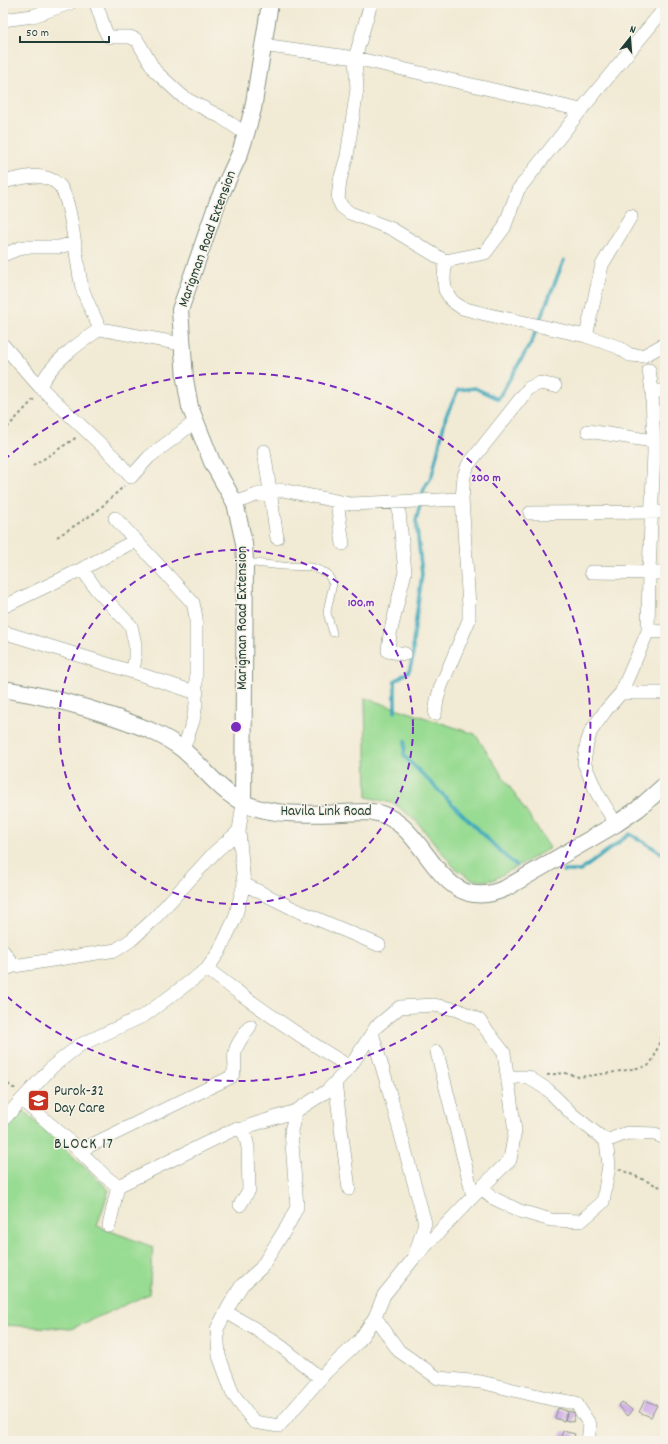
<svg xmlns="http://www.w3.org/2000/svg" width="668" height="1444" viewBox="0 0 668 1444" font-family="Dekko,sans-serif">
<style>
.green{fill:#98db92;stroke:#5c8c63}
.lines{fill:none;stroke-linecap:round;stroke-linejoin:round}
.stream{stroke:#3da9bc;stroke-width:3.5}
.building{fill:#cface8}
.service-casing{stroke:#889484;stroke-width:8}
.minor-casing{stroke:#889484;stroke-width:14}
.tertiary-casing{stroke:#889484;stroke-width:18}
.path{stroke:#889484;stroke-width:2;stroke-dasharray:3 3;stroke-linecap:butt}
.service{stroke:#fff;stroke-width:7}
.minor{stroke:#fff;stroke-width:13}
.tertiary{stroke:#fff;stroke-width:16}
.ring{fill:none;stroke:#7b2cbf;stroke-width:2;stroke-dasharray:7 5}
.labels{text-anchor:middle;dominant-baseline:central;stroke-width:3;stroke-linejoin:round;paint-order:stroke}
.street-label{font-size:15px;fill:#1f3d34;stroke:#f7f3e8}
.poi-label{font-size:15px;fill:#1f3d34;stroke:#f7f3e8;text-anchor:start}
.neighbourhood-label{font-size:16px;letter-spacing:1px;fill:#1f3d34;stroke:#f7f3e8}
.centre{fill:#7b2cbf;stroke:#f7f3e8;stroke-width:2}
.ring-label{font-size:12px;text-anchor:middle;font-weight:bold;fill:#7b2cbf;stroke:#f7f3e8;stroke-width:3;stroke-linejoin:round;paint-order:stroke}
</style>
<rect width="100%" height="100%" fill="#f7f3e8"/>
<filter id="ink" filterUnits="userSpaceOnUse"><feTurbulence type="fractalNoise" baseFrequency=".025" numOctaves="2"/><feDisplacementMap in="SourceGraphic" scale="8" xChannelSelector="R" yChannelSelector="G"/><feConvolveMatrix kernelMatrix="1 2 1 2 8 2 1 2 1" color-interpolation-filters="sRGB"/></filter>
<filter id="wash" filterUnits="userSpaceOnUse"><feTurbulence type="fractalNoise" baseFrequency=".012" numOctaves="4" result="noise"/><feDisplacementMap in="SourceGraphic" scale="16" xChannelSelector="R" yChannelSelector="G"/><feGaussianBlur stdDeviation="0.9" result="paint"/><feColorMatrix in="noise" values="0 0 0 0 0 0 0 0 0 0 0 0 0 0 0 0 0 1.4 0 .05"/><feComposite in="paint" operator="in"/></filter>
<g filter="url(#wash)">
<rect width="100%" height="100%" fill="#f1ead4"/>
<path class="green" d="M365,698L475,734L550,848L493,880L482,881L471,879L454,867L417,822L395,804L367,797Z
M23,1110L109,1190L97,1226L153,1247L149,1294L71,1329L3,1325V1132Z"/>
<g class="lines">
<path class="stream" d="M539,322L564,260
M395,712V681L409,671L413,657V642L422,574L416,520L424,489L432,475L446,416L458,390L475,388L498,399L532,341L537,328
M405,741L404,756L506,857L517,866
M563,871H580L630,834L665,855"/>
</g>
<g id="blocks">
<path class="building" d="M645,1400L657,1405L651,1417L639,1412Z
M622,1402L632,1410L627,1416L618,1406Z
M558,1408L567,1411L564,1421L555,1418Z
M568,1411L575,1413L573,1422L565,1420Z
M563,1431L575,1434L573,1441H566L560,1439Z"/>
</g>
</g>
<g filter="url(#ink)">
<use href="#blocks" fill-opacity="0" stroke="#889484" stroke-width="1"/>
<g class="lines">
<defs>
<path id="service" d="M245,562L283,566L312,567L327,573L333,584L328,606L327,613L333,633"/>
<path id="minor" d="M96,3L105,30L108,36L112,37H130L137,40L155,71L181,95L188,100L221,117L246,134
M371,3L355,58L357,89L347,156L340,180L338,199L342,207L350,213L392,229L445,261L485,253L504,228L518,190L581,110L665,8
M3,20L33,16L70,3
M262,45L355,58L581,110
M3,182C21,178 43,170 59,185C72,198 76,265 82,287C86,301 94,315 100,329
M3,255L23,247H59L74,243
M445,261L444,279L445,290L452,301L462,308L485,314L586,336L618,347L630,355L643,356L665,344
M586,336L602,265L631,216
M3,345L40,387L115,458L131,477L149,457L196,421
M40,387C49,364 79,343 100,329L182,344
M652,391H665
M588,431L653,441
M264,451L277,538
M337,502L343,544
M398,502L405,572L390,634L388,651L405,654
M235,503L256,495L282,490L351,504L462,499
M530,513L665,512
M115,518L193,603L196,617V704L193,721L183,750
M82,569L96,589L131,626L135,644V658L133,672
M591,572L665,573
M3,607L82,569L136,540
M648,631L665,632
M3,632L133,672L197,693
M621,693H665
M435,714L437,700L441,686L469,620V606L462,499L464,476L468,465L529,388L540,383L555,386
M616,824L597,793L584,763L587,743L591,731L606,710L621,693L648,631L649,572L654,452L652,391L649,370
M244,884L294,909L379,945
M3,951L14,966
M207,969C253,1004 300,1037 350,1067L376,1027L400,1007L434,1005L458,1010L479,1020L504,1053L515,1131L510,1160L482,1187L414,1258
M3,970L14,966L116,950L131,940L153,920L215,852L239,831
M372,1033L386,1080L425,1223L414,1258L384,1295L375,1317L399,1351L438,1378L481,1382L551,1399L576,1403L590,1425L588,1441
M437,1052L473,1196
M350,1067L327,1091L296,1111L291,1131L297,1207L288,1225L261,1268L242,1285L229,1306L217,1329L219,1356L233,1394L254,1422L279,1426L327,1371L359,1341L375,1317
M508,1079L518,1077H528L548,1090L573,1115L606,1141
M335,1083L349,1189
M22,1100L66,1138L106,1177L118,1186L109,1226
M3,1120L53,1066L80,1045L145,1015L207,969L219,952L235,918L244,884L239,831L243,803
M241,1130L252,1125L296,1111
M79,1151L231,1077C238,1068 233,1062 235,1052C237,1042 245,1034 250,1026
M118,1186L235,1129L241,1130L245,1135L248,1147L249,1190L240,1205
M482,1187L491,1197L520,1211L551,1220L581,1221L603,1202L609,1165L606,1141L627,1133L655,1134L665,1138
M226,1312L257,1330L282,1347L320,1378"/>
<path id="tertiary" d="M3,689C42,695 80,705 117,718C140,726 163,734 182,749C202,765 220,792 244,803C280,820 332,812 372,812C429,818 435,921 506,888L616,824L638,809L665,785
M243,803L245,562L244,543L235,503L212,462L190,407L185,379L180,310L218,201L240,153L246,134L253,109L270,3"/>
</defs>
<use href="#service" class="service-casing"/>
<use href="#minor" class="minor-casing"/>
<use href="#tertiary" class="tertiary-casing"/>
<path class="path" d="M3,432L35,398
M33,466L77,437
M57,537L96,512L124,486
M547,1075L565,1073L579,1077L610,1073L648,1066L654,1058L662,1034L665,1033
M3,1080L13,1088H16
M619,1169L665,1189"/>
<use href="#service" class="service"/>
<use href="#minor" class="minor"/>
<use href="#tertiary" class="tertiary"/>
</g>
</g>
<g class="ring">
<circle cx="236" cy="727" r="177"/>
<path d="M4 460A354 354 0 1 1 4 994"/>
</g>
<defs>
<symbol id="school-square" viewBox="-11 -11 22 22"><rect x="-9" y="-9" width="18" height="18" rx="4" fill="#c8321e" stroke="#f7f3e8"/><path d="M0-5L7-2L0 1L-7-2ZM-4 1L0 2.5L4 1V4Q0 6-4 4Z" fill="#fff"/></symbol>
</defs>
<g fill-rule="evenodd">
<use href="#school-square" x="26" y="1088" width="25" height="25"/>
</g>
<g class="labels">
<g class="street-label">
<text transform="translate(208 239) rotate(-70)">Marigman Road Extension</text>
<text transform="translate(243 618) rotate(-90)">Marigman Road Extension</text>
<text x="326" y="812">Havila Link Road</text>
</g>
<g class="poi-label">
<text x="54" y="1092">Purok-32<tspan x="54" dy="17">Day Care</tspan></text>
</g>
<g class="neighbourhood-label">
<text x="84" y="1144">BLOCK 17</text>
</g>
</g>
<circle cx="236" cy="727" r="6" class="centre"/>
<g class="ring-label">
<text x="486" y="481">200 m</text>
<text x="361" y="606">100 m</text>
</g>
<rect width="668" height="1444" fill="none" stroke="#f7f3e8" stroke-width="16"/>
<g transform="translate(630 38) rotate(17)" stroke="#f7f3e8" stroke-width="3" paint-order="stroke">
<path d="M0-3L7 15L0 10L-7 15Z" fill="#1f3d34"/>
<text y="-6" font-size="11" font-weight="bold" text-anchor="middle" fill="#1f3d34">N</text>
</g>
<path d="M20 36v6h89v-6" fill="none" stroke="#1f3d34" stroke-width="2"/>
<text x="26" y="36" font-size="12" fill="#1f3d34" stroke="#f7f3e8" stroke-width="3" paint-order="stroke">50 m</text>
</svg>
